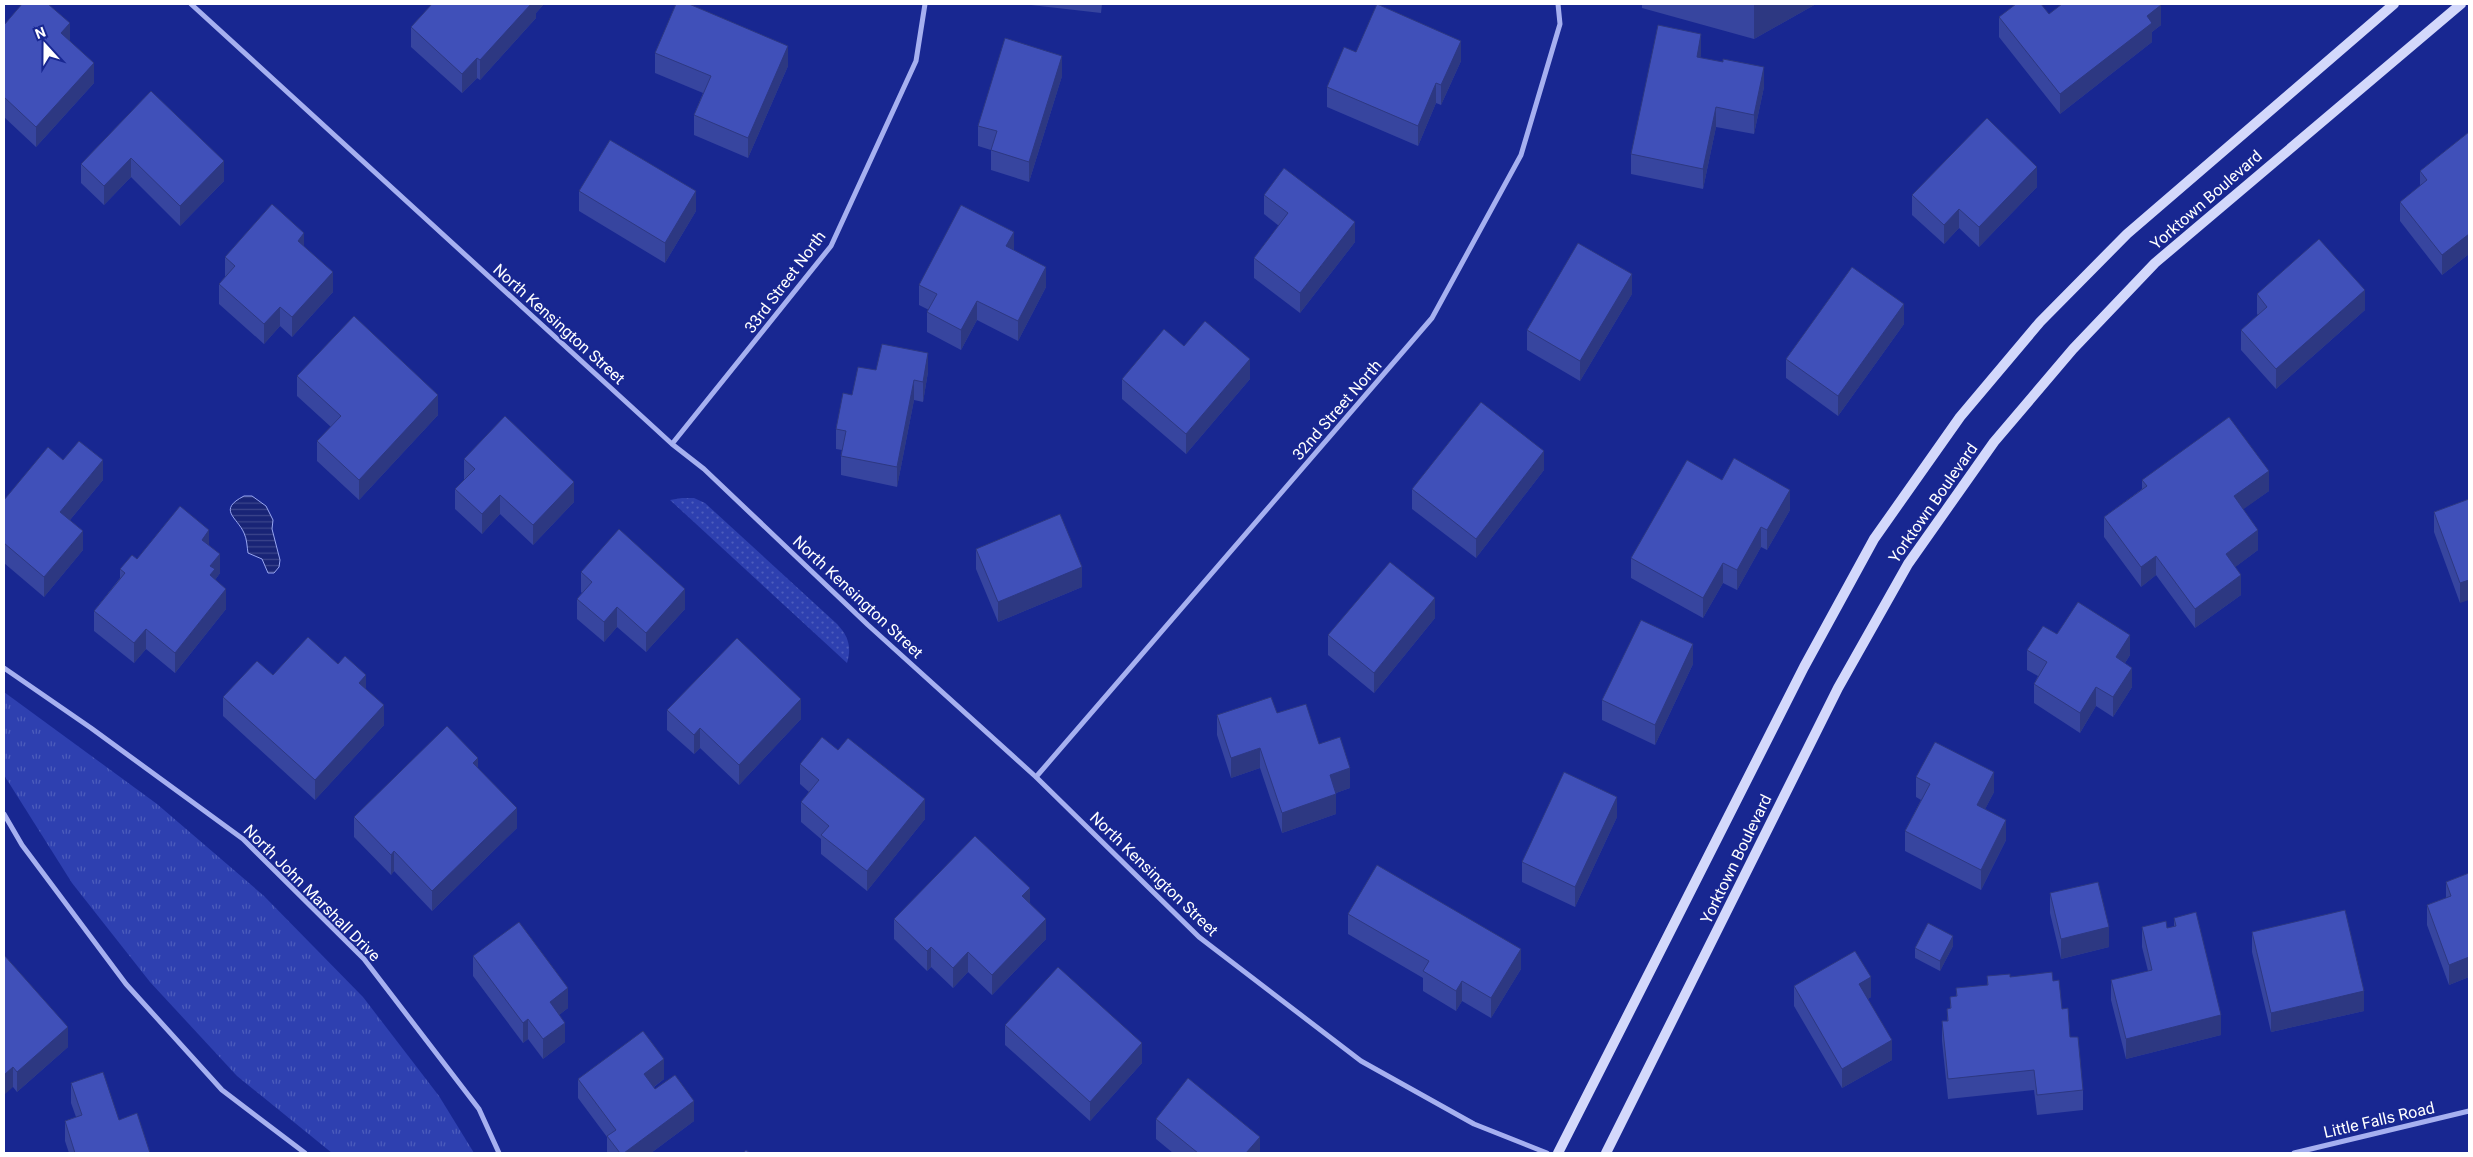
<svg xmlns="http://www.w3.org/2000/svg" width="2473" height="1157" viewBox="0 0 2473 1157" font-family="Roboto,sans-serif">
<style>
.park{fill:url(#park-tufts)}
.garden{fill:url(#garden-dots)}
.water{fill:url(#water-rules);stroke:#98a6f2}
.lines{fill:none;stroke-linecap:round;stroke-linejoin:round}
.street{stroke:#a6b0f0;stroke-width:5}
.secondary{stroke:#d3d8fb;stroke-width:10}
.wall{fill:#37459f}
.shaded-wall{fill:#2d3882}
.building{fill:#4050b9;stroke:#2d3882}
.labels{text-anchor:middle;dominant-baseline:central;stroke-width:4;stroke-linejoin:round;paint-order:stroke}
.street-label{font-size:16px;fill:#fff;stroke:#182791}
</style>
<defs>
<pattern id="park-tufts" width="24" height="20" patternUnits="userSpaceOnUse" patternTransform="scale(1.25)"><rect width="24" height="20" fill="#2e40b0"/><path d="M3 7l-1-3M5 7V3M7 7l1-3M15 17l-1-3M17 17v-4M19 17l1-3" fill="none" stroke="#4d5dbc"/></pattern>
<pattern id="garden-dots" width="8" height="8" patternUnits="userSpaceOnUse" patternTransform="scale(1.25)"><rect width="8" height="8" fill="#2e40b0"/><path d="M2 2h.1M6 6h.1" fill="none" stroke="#4d5dbc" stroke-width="1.8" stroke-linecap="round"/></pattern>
<pattern id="water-rules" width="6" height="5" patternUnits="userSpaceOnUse" patternTransform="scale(1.25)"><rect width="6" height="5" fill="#192476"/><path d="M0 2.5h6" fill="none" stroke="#3c458b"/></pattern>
</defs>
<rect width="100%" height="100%" fill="#182791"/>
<path class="park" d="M4,692L157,804L264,896L363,997L439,1096L474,1153H332L237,1076L150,982L72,883L4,775Z"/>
<path class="garden" d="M682,498H694L705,503L837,624C848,636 852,646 847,663L670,500Z"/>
<path class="water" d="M244,496H252L266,506L273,520L272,529L280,560L279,567L274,573H268L262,559L248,553C247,547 247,539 244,533C237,517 217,510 244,496Z"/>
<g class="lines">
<path class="street" d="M191,4L672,444L704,469L868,625L1036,777L1199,937L1361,1061L1474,1124L1547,1153
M672,444L831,246L916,61L925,4
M4,668L91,728L243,839L364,959L479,1109L499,1153
M1036,777L1432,318L1521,155L1560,24L1558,4
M4,814L22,845L126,984L222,1090L305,1153
M2294,1153L2469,1111"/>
<path class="secondary" d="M1558,1153L1804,667L1874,539L1960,417L2040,322L2127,234L2394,4
M1606,1153L1838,688L1908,564L1994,442L2073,349L2155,263L2461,4"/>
</g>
<path class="wall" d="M432,4H544L536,13V18L480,80L477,78L462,93L411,47V27Z
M1022,4H1102L1101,13Z
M1642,4H1816L1754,39L1642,8Z
M2049,14L2161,25L2152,32V42L2060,114L1999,37V17Z
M4,25L70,41L94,83L36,147L4,117Z
M1356,52L1461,61L1441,105L1436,103L1418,146L1327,107V87Z
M655,53L788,66L748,158L694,135V115L703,93L655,73Z
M1701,54L1700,58L1764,87L1754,134L1716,127L1703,189L1631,174V154Z
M1062,76L1029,182L991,170V150L978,146V126Z
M151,91L224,181L180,226L131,177L104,205L81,183V164Z
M2469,132V254L2442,275L2400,221V202L2420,186V171Z
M2037,187L1979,247L1959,228L1944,244L1912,215V195Z
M579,191L696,211L665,263L579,211Z
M1264,195L1355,242L1300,313L1254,278V258L1279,226L1264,214Z
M304,247L333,292L292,337L280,326L264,344L219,304V284L225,277V257Z
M1014,250L1046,287L1018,341L977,320L961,350L927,332V312L929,310L919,305V285Z
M1632,294L1580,381L1527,350V330Z
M2257,294L2365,310L2276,389L2241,350V330L2258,315L2257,314Z
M1904,324L1838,416L1786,378V359Z
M1184,346L1250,379L1186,454L1122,399V379Z
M876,370L928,372L923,402L914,400L897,487L841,475V456L842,450L836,449V429L852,395Z
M297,376L438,415L359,500L317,461V441L331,427L297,396Z
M464,459L574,502L533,545L500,514L482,534L455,509V489L465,479H464Z
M63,460L103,480L70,520L83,550L44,597L4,563V500Z
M1544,470L1476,558L1412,509V489Z
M1722,480L1790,510L1767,550L1761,547L1737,590L1723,583L1703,618L1631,578V558Z
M2142,480L2269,491L2243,509L2258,550L2235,567L2241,595L2195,628L2156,575L2141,587L2104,537V517L2142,489Z
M2469,499L2460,603L2434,532V512Z
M209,545L220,573L215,580L226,609L175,673L146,649L134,663L94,631V611L120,578V569L137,559Z
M976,549L1082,587L998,622L976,569Z
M581,572L685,609L646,652L617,627L604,642L577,619V599L582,593L581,592Z
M1435,618L1374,693L1328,655V635Z
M2057,634L2130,655L2125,663L2132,687L2113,717L2096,706L2080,733L2034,703V684L2038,676L2027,670V650Z
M338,664L366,689L384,725L315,800L223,716V697L273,675Z
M1693,664L1655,745L1602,720V700Z
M667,710L801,719L739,785L700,748L694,754L667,730Z
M1277,713L1319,744L1350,788L1336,793V814L1282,833L1260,768L1231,778L1217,735V715Z
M800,764L925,819L867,891L821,854V839L801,822V802L809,792L800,784Z
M478,768L517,828L432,911L394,871L391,875L354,837V817Z
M1916,777L1994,792L1985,809L2006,840L1981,890L1905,851V831L1921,800L1916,797Z
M1617,817L1575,907L1522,882V862Z
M2469,873V977L2449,985L2427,925V905L2446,898V882Z
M2050,893L2109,947L2061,959L2050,913Z
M1030,903L1046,939L992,995L968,972L953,988L931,967L927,971L894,939V919Z
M1348,914L1521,969L1491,1018L1462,1001L1456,1011L1423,991V978L1348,934Z
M2174,918L2221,1035L2126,1059L2111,1000V980L2148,971L2142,947V927L2167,928L2174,927Z
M2252,932L2364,1011L2271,1032L2252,952Z
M1953,946L1940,971L1915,958V948Z
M4,955L68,1047L17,1092L13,1087Z
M473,956L568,1008L559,1015L565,1042L543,1059L528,1039L523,1043L473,976Z
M1987,976L2010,977L2053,981L2070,1037L2083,1090V1110L2037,1115L2034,1090L1948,1099L1942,1041V1021H1947V1009L1950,1008V997L1956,996V988L1987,985Z
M1794,986L1871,997L1868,999L1892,1060L1842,1088L1794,1006Z
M1005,1025L1142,1063L1090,1121L1005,1045Z
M578,1079H664L654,1087L655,1089L694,1121L651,1153H607V1137L578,1098Z
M71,1083L119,1120L150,1153H69L65,1141V1121L76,1117L71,1103Z
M1156,1119L1260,1153H1173L1156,1139Z"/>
<path class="shaded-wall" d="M531,4H544L536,13V18L480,80V60Z
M1754,4H1816L1754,39Z
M2161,5V25L2152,32V42L2060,114V94L2147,16Z
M70,23V43L61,33Z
M1701,34V54L1697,77V57Z
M1461,41V61L1441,105V85Z
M788,46V66L748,158V138Z
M1062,56V76L1029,182V162Z
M477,58V78L462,93V74Z
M94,63V83L36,147V127Z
M1764,67V87L1754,134V115Z
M1436,83V103L1418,146V126Z
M1716,107V127L1703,189V169Z
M131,158V177L104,205V186Z
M224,161V181L180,226V206Z
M2037,167V187L1979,247V227Z
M696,191V211L665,263V243Z
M1959,209V228L1944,244V225Z
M1355,222V242L1300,313V293Z
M1014,232V252L1006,246Z
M304,233V253L298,241Z
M2469,234V254L2442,275V255Z
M1046,267V287L1018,341V321Z
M333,272V292L292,337V317Z
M1632,274V294L1580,381V361Z
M2365,290V310L2276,389V369Z
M977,301V320L961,350V330Z
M1904,304V324L1838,416V396Z
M280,307V326L264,344V324Z
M928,353V372L923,402V382Z
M1250,359V379L1186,454V434Z
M914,380V400L897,487V467Z
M438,395V415L359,500V480Z
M1544,451V470L1476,558V539Z
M103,460V480L60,532V512Z
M2269,471V491L2234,516V496Z
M574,482V502L533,545V525Z
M1790,490V510L1767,550V530Z
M500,495V514L482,534V514Z
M1761,527V547L1737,590V570Z
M209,530V550L202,540Z
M2258,530V550L2226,574V554Z
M83,531V550L44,597V577Z
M220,554V573L215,580L210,595V566Z
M2156,556V575L2141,587V567Z
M1723,563V583L1703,618V598Z
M1082,567V587L998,622V602Z
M2241,575V595L2195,628V609Z
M2469,580V600L2460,603V583Z
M226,589V609L175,673V653Z
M685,589V609L646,652V633Z
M1435,598V618L1374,693V673Z
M617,607V627L604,642V622Z
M146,629V649L134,663V643Z
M2130,635V655L2116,677V657Z
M1693,644V664L1655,745V725Z
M2132,668V687L2113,717V697Z
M366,675V695L359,683Z
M2096,687V706L2080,733V713Z
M801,699V719L739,785V765Z
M384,705V725L315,800V780Z
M700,728V748L694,754V735Z
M1260,748V768L1231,778V758Z
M478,758V778L473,763Z
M1350,768V788L1330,795V775Z
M1994,772V792L1977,825V805Z
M1336,794V814L1282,833V813Z
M1617,797V817L1575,907V887Z
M925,799V819L867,891V871Z
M517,808V828L432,911V891Z
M2006,820V840L1981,890V870Z
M394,851V871L391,875V855Z
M1030,888V908L1022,896Z
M1046,919V939L992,995V975Z
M2109,927V947L2061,959V939Z
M1953,936V946L1940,971V961Z
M931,947V967L927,971V951Z
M1521,949V969L1491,1018V998Z
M968,952V972L953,988V968Z
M2469,957V977L2449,985V965Z
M1871,977V997L1859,1004V984Z
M1462,981V1001L1456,1011V991Z
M568,988V1008L550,1022V1002Z
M2364,991V1011L2271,1032V1013Z
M2221,1015V1035L2126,1059V1039Z
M528,1019V1039L523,1043V1023Z
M565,1023V1042L543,1059V1039Z
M68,1027V1047L17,1092V1072Z
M1892,1040V1060L1842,1088V1069Z
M1142,1043V1063L1090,1121V1102Z
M664,1059V1079L644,1094V1074Z
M13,1067V1087L4,1095V1075Z
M694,1101V1121L651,1153H624Z
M1260,1137V1153H1246Z"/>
<path class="building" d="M22,4H48L70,23L61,33L94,63L36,127L4,97V25Z
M432,4H531L480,60L477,58L462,74L411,27Z
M676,4H689L788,46L748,138L694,115L711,76L655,53Z
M1377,4L1461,41L1441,85L1436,83L1418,126L1327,87L1344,47L1356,52Z
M2016,4H2041L2049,14L2062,4H2160L2161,5L2147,16L2152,23L2060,94L1999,17Z
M1658,25L1701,34L1697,57L1723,62V59L1764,67L1754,115L1716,107L1703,169L1631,154Z
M1005,38L1062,56L1029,162L991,150L997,131L978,126Z
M151,91L224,161L180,206L131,158L104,186L81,164Z
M1987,118L2037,167L1979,227L1959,209L1944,225L1912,195Z
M2469,132V234L2442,255L2400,202L2427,180L2420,171Z
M610,140L696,191L665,243L579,191Z
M1284,168L1355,222L1300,293L1254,258L1288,213L1264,195Z
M272,204L304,233L298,241L333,272L292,317L280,307L264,324L219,284L235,266L225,257Z
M961,205L1014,232L1006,246L1046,267L1018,321L977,301L961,330L927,312L937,294L919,285Z
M2319,239L2365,290L2276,369L2241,330L2267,307L2257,294Z
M1578,243L1632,274L1580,361L1527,330Z
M1852,267L1904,304L1838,396L1786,359Z
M354,316L438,395L359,480L317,441L341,416L297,376Z
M1205,321L1250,359L1186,434L1122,379L1164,329L1184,346Z
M882,344L928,353L923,382L914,380L897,467L841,456L846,431L836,429L843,393L852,395L858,367L876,370Z
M1481,402L1544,451L1476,539L1412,489Z
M505,416L574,482L533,525L500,495L482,514L455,489L475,469L464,459Z
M2229,417L2269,471L2234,496L2258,530L2226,554L2241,575L2195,609L2156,556L2141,567L2104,517L2147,486L2142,480Z
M79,441L103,460L60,512L83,531L44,577L4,543V500L48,447L63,460Z
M1734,458L1790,490L1767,530L1761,527L1737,570L1723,563L1703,598L1631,558L1687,460L1722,480Z
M2469,499V580L2460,583L2434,512Z
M180,506L209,530L202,540L220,554L210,566L215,569L210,575L226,589L175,653L146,629L134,643L94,611L125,573L120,569L132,555L137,559Z
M1060,514L1082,567L998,602L976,549Z
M619,529L685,589L646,633L617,607L604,622L577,599L592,582L581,572Z
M1390,562L1435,598L1374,673L1328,635Z
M2078,602L2130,635L2116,657L2132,668L2113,697L2096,687L2080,713L2034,684L2047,662L2027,650L2043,626L2057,634Z
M1641,620L1693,644L1655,725L1602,700Z
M308,637L338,664L345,656L366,675L359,683L384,705L315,780L223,697L257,661L273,675Z
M737,638L801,699L739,765L700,728L694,735L667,710Z
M1271,697L1277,713L1306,704L1319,744L1340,737L1350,768L1330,775L1336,794L1282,813L1260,748L1231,758L1217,715Z
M447,726L478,758L473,763L517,808L432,891L394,851L391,855L354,817Z
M822,737L838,750L848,738L925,799L867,871L821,835L829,826L801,802L819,780L800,764Z
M1935,742L1994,772L1977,805L2006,820L1981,870L1905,831L1930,784L1916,777Z
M1564,772L1617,797L1575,887L1522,862Z
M975,836L1030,888L1022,896L1046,919L992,975L968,952L953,968L931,947L927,951L894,919Z
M1377,865L1521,949L1491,998L1462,981L1456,991L1423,971L1429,961L1348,914Z
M2469,873V957L2449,965L2427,905L2451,896L2446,882Z
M2098,882L2109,927L2061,939L2050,893Z
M2345,910L2364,991L2271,1013L2252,932Z
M2196,912L2221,1015L2126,1039L2111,980L2152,970L2142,927L2166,921L2167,928L2176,926L2174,918Z
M519,922L568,988L550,1002L565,1023L543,1039L528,1019L523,1023L473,956Z
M1928,923L1953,936L1940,961L1915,948Z
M1855,951L1871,977L1859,984L1892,1040L1842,1069L1794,986Z
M4,955L68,1027L17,1072L13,1067L4,1075Z
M1058,967L1142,1043L1090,1102L1005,1025Z
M2052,972L2053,981L2059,980L2062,1009L2068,1008L2070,1037H2078L2083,1090L2037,1095L2034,1070L1948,1079L1942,1021H1948L1947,1009L1951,1008L1950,997L1957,996L1956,988L1988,985L1987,976L2010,974V977Z
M643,1031L664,1059L644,1074L655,1089L675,1075L694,1101L624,1153H620L607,1136L616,1130L578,1079Z
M103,1072L119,1120L137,1113L150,1153H75L65,1121L82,1115L71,1083Z
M1188,1078L1260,1137L1246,1153H1198L1156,1119Z
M746,1150L750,1153H743Z"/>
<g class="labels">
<g class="street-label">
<text transform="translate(2206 200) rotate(-41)">Yorktown Boulevard</text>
<text transform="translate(785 282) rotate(-53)">33rd Street North</text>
<text transform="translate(559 324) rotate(42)">North Kensington Street</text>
<text transform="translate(1337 410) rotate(-49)">32nd Street North</text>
<text transform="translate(1933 503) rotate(-55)">Yorktown Boulevard</text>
<text transform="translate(858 597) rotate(43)">North Kensington Street</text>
<text transform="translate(1736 859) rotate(-64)">Yorktown Boulevard</text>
<text transform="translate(1154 874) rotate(44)">North Kensington Street</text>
<text transform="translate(312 893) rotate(45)">North John Marshall Drive</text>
<text transform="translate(2379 1120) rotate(-13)">Little Falls Road</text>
</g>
</g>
<rect width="2473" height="1157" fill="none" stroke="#ffffff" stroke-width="10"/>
<g transform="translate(45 45) rotate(339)" stroke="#182791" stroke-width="4" paint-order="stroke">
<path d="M0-4L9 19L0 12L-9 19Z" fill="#ffffff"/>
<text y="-8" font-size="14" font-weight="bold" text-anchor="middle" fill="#ffffff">N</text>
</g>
</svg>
